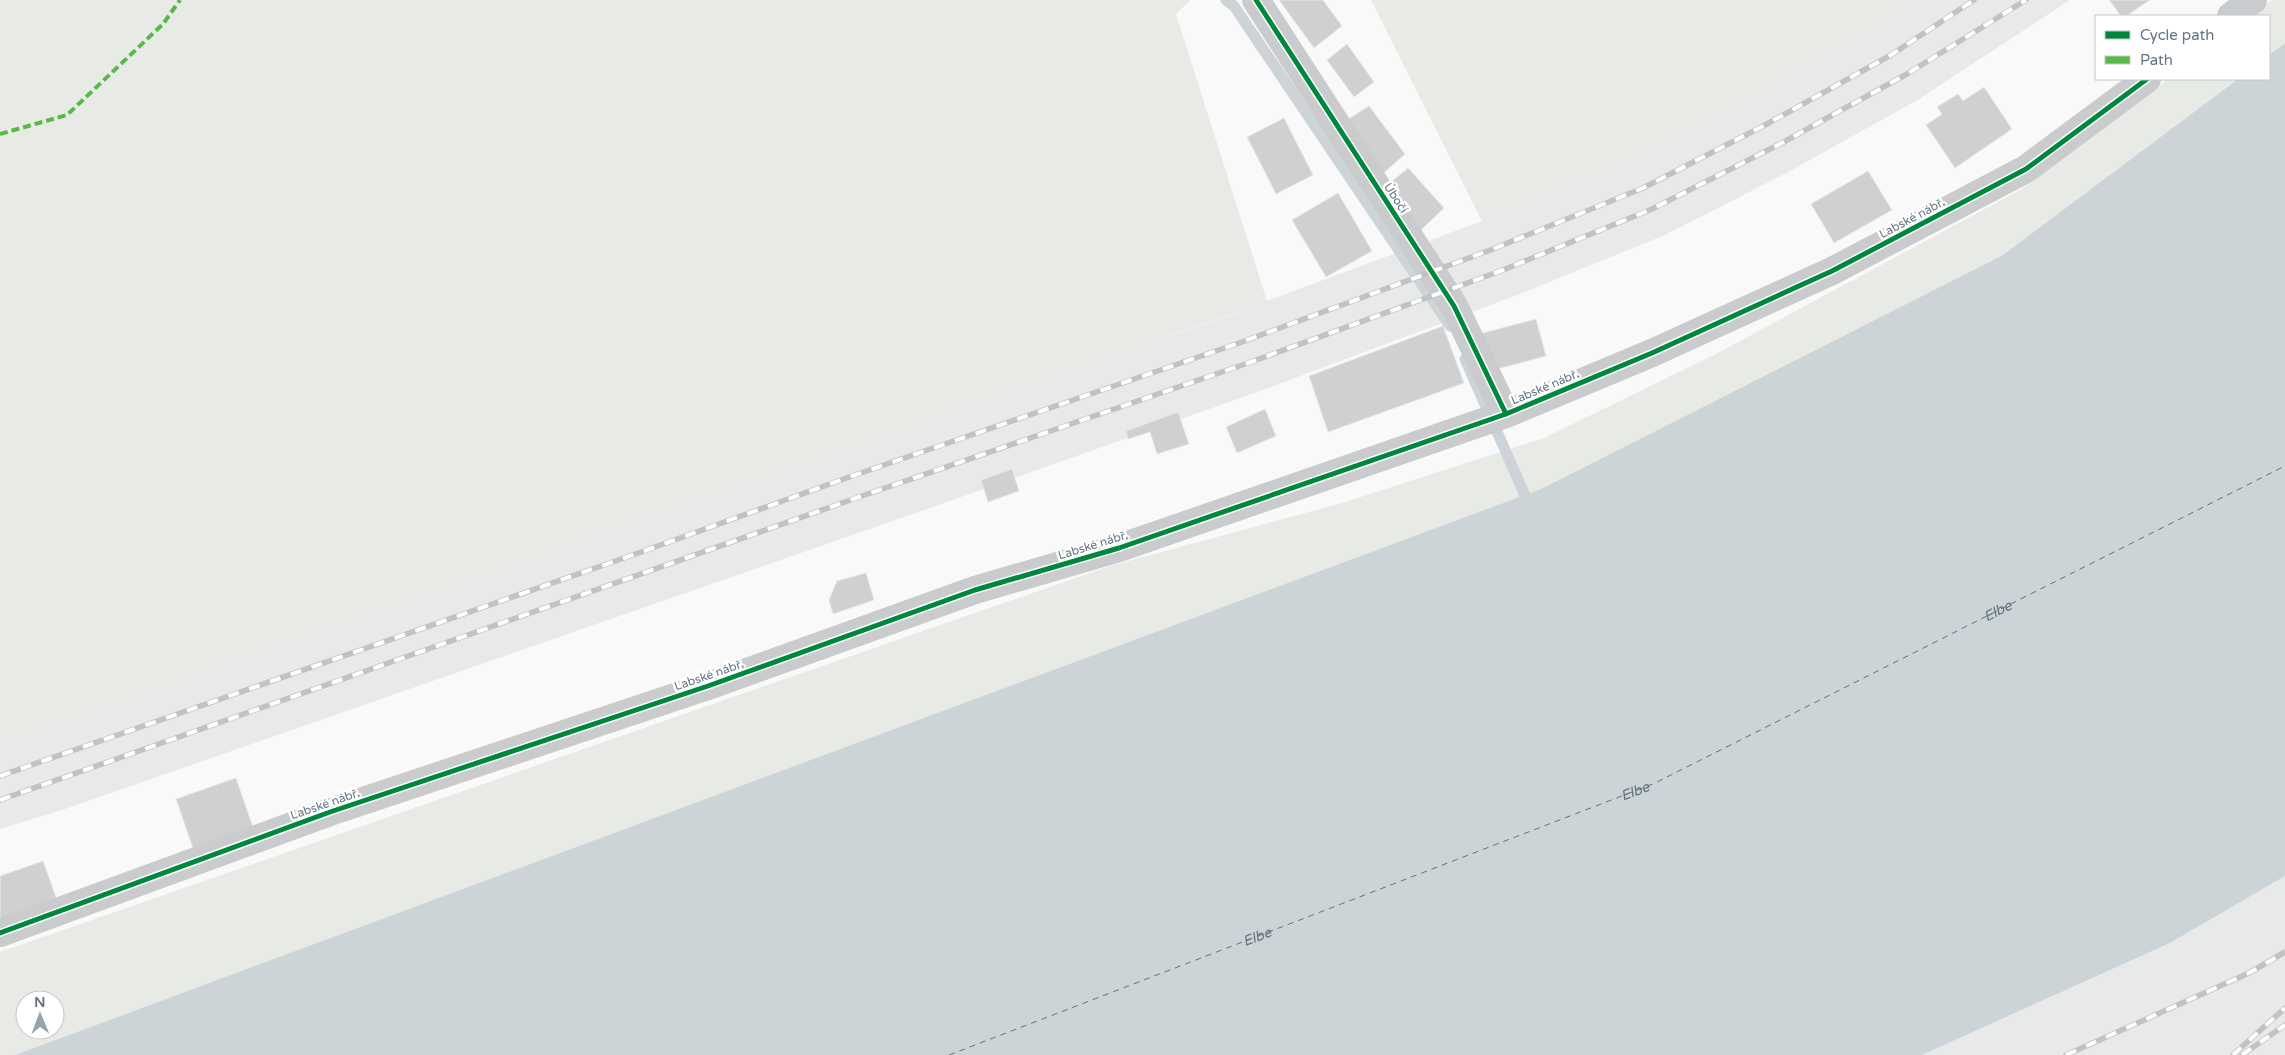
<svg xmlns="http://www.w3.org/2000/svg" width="2285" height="1055" viewBox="0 0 2285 1055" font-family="'Varela Round',sans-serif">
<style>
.built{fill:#e8e9e9}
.green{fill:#e8eae6;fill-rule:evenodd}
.water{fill:#cdd4d7}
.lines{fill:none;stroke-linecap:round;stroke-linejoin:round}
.stream{stroke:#cdd4d7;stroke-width:11}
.ferry{stroke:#61737a;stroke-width:1;stroke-dasharray:6 5;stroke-linecap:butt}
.building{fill:#ced0d1;stroke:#e8e8e8}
.minor{stroke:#cacbcc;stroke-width:28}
.rail-casing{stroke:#c0c2c3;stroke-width:5.5}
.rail{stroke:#fff;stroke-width:4;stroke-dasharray:11;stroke-linecap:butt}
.quiet{stroke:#58b947;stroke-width:4;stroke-dasharray:8 4;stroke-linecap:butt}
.cycleway-casing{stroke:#fff;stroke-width:8}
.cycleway{stroke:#00873e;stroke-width:5}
.labels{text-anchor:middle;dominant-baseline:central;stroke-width:5;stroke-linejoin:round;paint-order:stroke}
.street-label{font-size:12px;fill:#667581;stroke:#fff}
.water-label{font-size:14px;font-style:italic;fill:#61737a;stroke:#fff}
</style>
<rect width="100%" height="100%" fill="#f9f9f9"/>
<path class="built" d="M1920,0H2070L1919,99L1792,170L1665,235L1512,297L1260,391L947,502L62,810L0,829V744L919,425L1232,314L1482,221L1630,161L1753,97L1876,29Z
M2285,876V1055H1922L2170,943Z"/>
<path class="green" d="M0,0H1190L1176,14L1267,301L919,425L0,744Z
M1371,0H1920L1876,29L1753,97L1630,161L1482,221Z
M2272,0H2285V43L2269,55V16H2250Z
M2168,79H2238L2003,255L1541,489L15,1055H0V952L1110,566L1342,503L1544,438L1716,354L2022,189ZM25,1000H55V1030H25Z"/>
<path class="water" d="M2285,43V876L2170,943L1922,1055H15L1541,489L2003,255L2238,79H2269V55Z"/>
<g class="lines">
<path class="stream" d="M1226,0L1234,6L1450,326
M1465,359L1531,509"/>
<path class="ferry" id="s1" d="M949,1055L1653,784L2285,466"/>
</g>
<path class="building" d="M1279,0H1323L1342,26L1314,48Z
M2109,0H2150L2126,16H2121Z
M1347,44L1374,82L1354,97L1327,60Z
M1984,87L2012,129L1955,168L1926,125L1942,114L1937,107L1958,94L1963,101Z
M1369,106L1405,154L1379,177L1342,123Z
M1284,118L1313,175L1276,194L1247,137Z
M1408,168L1444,208L1420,231L1383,189Z
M1868,171L1892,210L1834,243L1811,204Z
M1338,193L1372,251L1326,277L1292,220Z
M1536,319L1546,356L1490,371L1479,334Z
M1443,326L1464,383L1328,432L1309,376Z
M1265,409L1276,436L1237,453L1226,427Z
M1178,412L1189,444L1157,454L1150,432L1128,439L1126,431Z
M1012,469L1019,491L988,502L981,480Z
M866,573L874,600L833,614L829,600L837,581Z
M236,778L253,827L193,848L176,799Z
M43,861L58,903L0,923V876Z"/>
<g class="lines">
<path class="minor" d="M1256,0L1454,306L1506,414
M2231,16L2253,0
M0,933L330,812L708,686L975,590L1119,548L1506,414L1652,353L1832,271L2026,169L2147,79"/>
<defs>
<path id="rail" d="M0,776L644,551L852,476L1242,342L1493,249L1643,188L1767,124L1891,55L1974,0
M0,800L859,497L1248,363L1503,270L1652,209L1780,144L1907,74L2026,0
M2066,1055L2249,973L2285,952
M2233,1055L2285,1008
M2242,1055L2285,1025"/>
</defs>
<use href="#rail" class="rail-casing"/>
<use href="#rail" class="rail"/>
<path class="quiet" d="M0,134L67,115L163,24L180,0"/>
<defs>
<path id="cycleway" d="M1256,0L1454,306L1506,414
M0,933L330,812L708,686L975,590L1119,548L1506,414L1652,353L1832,271L2026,169L2147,79"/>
</defs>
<use href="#cycleway" class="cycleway-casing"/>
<use href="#cycleway" class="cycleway"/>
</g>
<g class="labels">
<g class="street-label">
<text transform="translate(1396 198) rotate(57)">Úbočí</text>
<text transform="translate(1912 218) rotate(-28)">Labské nábř.</text>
<text transform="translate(1545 387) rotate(-23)">Labské nábř.</text>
<text transform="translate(1093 545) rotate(-17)">Labské nábř.</text>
<text transform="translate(709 675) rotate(-19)">Labské nábř.</text>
<text transform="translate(325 804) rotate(-19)">Labské nábř.</text>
</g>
<g class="water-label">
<text stroke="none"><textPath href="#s1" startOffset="1140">Elbe</textPath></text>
<text stroke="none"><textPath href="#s1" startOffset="735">Elbe</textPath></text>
<text stroke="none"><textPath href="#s1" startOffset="330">Elbe</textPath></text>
</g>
</g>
<rect x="2095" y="15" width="175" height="65" fill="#ffffff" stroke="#c2c8cd"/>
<rect x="2105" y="31" width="25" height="8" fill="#00873e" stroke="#c2c8cd"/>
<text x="2140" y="40" font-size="15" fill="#667581">Cycle path</text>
<rect x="2105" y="56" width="25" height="8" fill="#58b947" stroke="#c2c8cd"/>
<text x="2140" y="65" font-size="15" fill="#667581">Path</text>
<g transform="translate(40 1015) rotate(359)"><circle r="24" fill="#ffffff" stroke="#c2c8cd"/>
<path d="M0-4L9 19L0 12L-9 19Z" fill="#99a3ab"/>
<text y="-8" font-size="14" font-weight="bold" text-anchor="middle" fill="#667581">N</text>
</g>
</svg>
